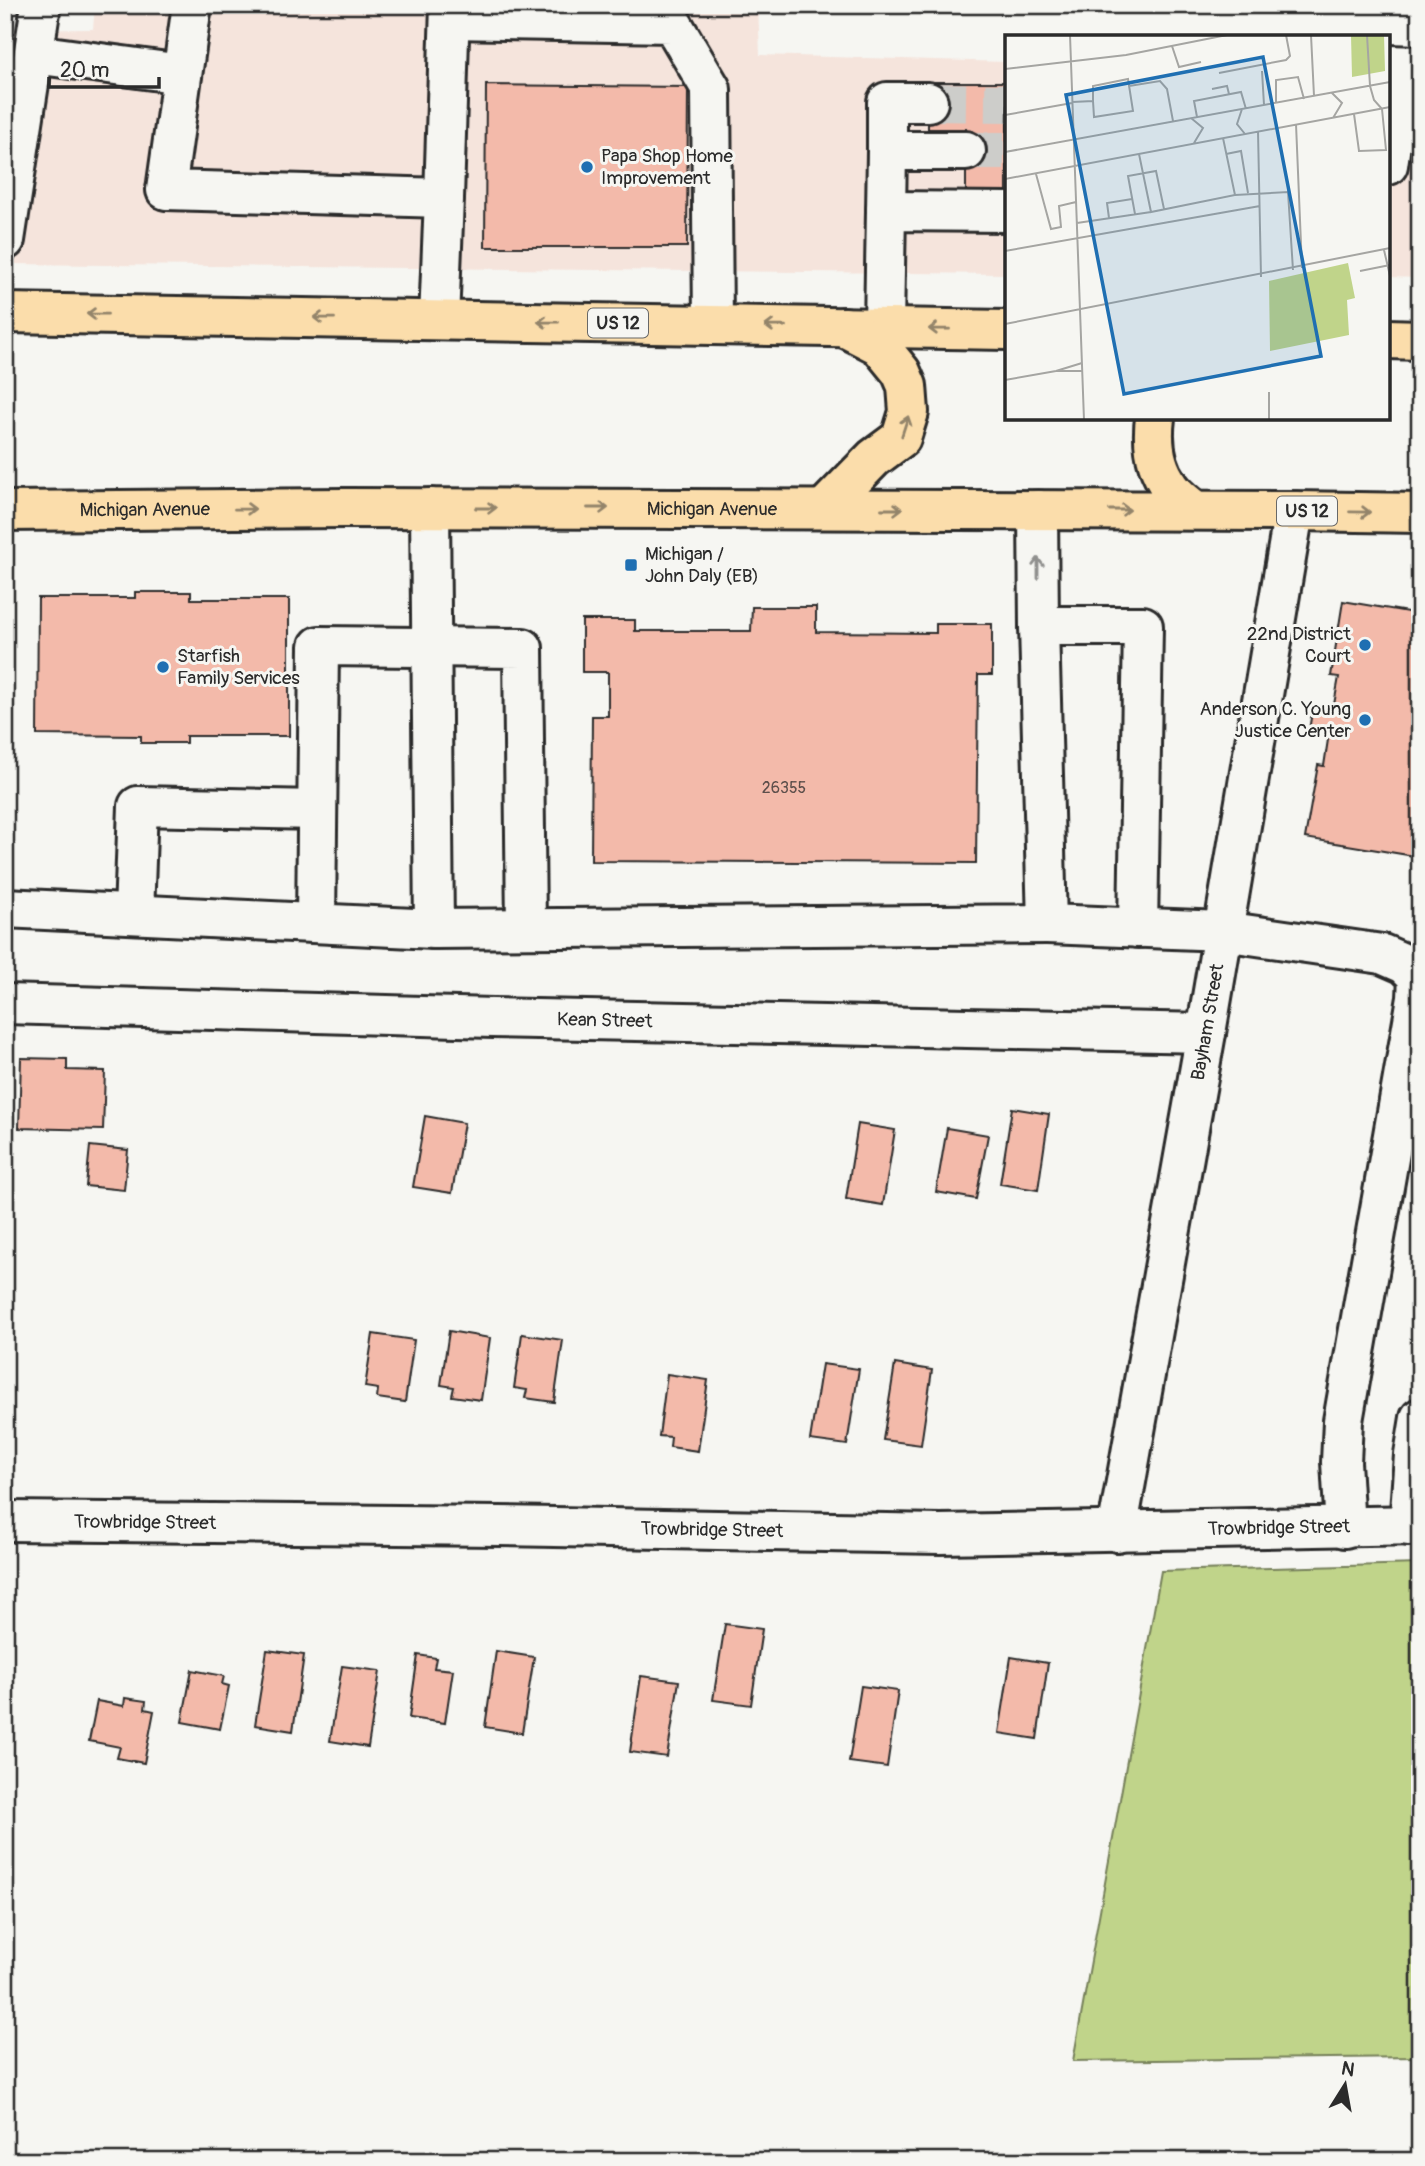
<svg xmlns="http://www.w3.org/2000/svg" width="1425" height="2166" viewBox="0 0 1425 2166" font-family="Pangolin,sans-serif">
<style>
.built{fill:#f5e4dc}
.green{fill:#c0d48a;stroke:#76805a;stroke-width:2}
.building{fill:#f3baaa;stroke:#2b2b2b;stroke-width:2}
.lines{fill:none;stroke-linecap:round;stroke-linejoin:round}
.minor-tunnel{stroke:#cdcdca;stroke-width:38;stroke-dasharray:38 19;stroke-linecap:butt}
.minor-casing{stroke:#2b2b2b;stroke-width:44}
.major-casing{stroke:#2b2b2b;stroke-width:44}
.minor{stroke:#f6f6f2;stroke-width:38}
.major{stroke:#fbddab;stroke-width:38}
.oneway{stroke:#93846b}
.oneway2{stroke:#90908e}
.poi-dot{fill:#1f6fb2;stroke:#f6f6f2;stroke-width:2.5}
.labels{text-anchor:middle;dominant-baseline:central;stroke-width:6;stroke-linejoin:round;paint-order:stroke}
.number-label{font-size:16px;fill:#5d4f4b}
.shield{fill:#f6f6f2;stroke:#686867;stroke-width:2}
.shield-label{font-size:18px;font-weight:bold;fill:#2b2b2b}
.poi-label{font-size:19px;fill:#2b2b2b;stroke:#f6f6f2;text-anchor:start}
.street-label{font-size:19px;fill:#2b2b2b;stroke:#f6f6f2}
.inset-road{fill:none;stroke:#a5a5a2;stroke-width:2}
.view{fill:#1f6fb2;fill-opacity:0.15;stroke:#1f6fb2;stroke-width:3.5}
.inset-edge{fill:none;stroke:#2b2b2b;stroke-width:3.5}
</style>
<rect width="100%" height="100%" fill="#f6f6f2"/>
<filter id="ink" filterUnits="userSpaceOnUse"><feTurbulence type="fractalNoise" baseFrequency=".0143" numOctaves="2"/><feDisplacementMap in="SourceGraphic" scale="14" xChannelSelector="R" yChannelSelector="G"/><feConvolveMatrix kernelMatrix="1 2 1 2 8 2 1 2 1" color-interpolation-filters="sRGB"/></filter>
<g filter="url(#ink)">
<path class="built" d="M95,5H758L760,55L1007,62V274L5,264V30L93,29Z
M1388,74L1420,75V278L1388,277Z"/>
<path class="green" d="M1420,1564V2057L1073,2061L1161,1571Z"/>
<path class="building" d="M928,82H1007V204L966,203V129H928Z
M486,85L688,87L687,247H485Z
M135,592H191V599H289V736H186V743H141V736L37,735L38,598H135Z
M1343,601L1420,614V857L1305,838L1318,765L1324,766L1329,733L1309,730L1313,706L1333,710L1339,677L1331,676Z
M752,607H816V632L936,633V624H992V675H978L976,863L591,861L592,716H608V672H582V620H635V631H751Z
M21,1058L67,1059V1070L105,1071L103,1130L19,1128Z
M1012,1108L1049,1114L1038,1190L1000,1184Z
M425,1116L464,1123L452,1193L413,1187Z
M858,1124L895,1130L883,1205L846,1199Z
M947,1128L988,1135L976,1199L936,1192Z
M90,1146L128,1150L124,1190L86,1186Z
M449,1331L490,1338L481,1400L452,1396L454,1387L441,1385Z
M373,1334L414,1340L405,1402L377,1398L378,1389L365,1387Z
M522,1334L563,1340L554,1402L525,1398L527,1390L514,1388Z
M822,1364L859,1369L847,1445L810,1440Z
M895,1364L932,1370L921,1445L883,1440Z
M667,1374L708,1380L698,1451L670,1447L671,1437L659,1436Z
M725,1624L762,1629L751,1705L713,1700Z
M267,1650L304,1655L293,1731L255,1725Z
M496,1651L534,1657L522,1733L485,1727Z
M418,1655L436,1658L434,1668L453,1670L445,1723L409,1718Z
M1011,1657L1048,1663L1037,1739L999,1733Z
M342,1666L380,1671L368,1747L330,1741Z
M192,1670L224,1676L222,1684L229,1686L220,1729L182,1722Z
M641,1676L679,1681L667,1757L630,1752Z
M861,1686L898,1691L887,1767L849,1762Z
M125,1698L146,1701L145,1709L154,1711L144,1763L117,1758L120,1747L89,1741L97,1701L124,1706Z"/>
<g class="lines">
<path class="minor-tunnel" d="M928,102L1007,103
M966,151H1007"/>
<defs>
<g id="minor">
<path d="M192,5L166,190L444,198L450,5"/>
<path d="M450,19L672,23L711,89L713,325"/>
<path d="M34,54L182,74"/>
<path d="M1388,65L1420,66"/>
<path d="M887,151V102H928"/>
<path d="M1388,165L1398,96"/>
<path d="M886,211L887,151H966"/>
<path d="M5,240L41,5"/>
<path d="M439,320L444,198"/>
<path d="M884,327L886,211L1007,212"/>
<path d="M430,508L434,929L1047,924L1039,626L1038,510"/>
<path d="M1039,626H1143L1138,928"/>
<path d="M5,908L434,929"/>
<path d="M134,914L138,806L317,810"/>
<path d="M316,923L319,646L523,648L526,928"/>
<path d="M1047,924L1223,931L1382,954L1405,964L1418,977L1417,998L1343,1421L1341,1462L1345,1528"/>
<path id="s1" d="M5,1004L493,1018L1206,1033"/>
<path id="s2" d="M5,1521L499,1526L940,1534L1420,1525"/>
<path d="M1409,1526L1414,1455L1420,1418"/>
<path id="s3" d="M1117,1532L1206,1033L1294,511"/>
</g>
<g id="major">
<path d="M5,313L1007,330"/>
<path d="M1388,339L1420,340"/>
<path d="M1155,418C1152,442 1155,467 1170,487C1176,496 1186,503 1194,510"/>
<path d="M824,509L874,458L901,438L909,412L907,386L901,372L879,345L844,327"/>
<path id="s4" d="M5,511L344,508L1294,511L1420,513"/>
</g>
</defs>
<use href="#minor" class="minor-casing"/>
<use href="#major" class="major-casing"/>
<use href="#minor" class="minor"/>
<use href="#major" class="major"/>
</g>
<defs><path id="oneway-shaft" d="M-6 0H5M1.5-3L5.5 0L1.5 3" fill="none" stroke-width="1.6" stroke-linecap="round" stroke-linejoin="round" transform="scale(1.75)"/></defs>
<g class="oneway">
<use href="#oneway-shaft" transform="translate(97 314) rotate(-179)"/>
<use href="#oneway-shaft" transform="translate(324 318) rotate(-179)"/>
<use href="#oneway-shaft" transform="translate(548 322) rotate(-179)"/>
<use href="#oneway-shaft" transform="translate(775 326) rotate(-179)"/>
<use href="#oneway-shaft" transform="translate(939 329) rotate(-179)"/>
<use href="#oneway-shaft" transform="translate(905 426) rotate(-72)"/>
<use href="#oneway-shaft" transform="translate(486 508)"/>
<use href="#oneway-shaft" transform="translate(598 508)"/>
<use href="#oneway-shaft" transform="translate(245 509) rotate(-1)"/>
<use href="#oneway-shaft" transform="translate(892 509)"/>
<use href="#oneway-shaft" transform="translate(1120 510)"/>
<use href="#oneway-shaft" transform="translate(1360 512) rotate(1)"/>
</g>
<use class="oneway2" href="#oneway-shaft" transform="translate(1038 568) rotate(-90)"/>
</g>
<g class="poi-dot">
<circle cx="587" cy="167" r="7"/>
<rect x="624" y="558" width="14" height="14" rx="3.5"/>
<circle cx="1365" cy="645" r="7"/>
<circle cx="163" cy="667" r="7"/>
<circle cx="1365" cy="720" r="7"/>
</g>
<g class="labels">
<g class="number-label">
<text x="784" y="788">26355</text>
</g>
<g class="shield">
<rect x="588" y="308.5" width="60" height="29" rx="5"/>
<rect x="1277" y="496.5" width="60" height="29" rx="5"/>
</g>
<g class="shield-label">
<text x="618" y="323">US 12</text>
<text x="1307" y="511">US 12</text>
</g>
<g class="poi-label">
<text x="601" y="156">Papa Shop Home<tspan x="601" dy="22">Improvement</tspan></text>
<text x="645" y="554">Michigan /<tspan x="645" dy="22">John Daly (EB)</tspan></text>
<text x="1351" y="634" text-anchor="end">22nd District<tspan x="1351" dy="22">Court</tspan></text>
<text x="177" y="656">Starfish<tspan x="177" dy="22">Family Services</tspan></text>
<text x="1351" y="709" text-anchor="end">Anderson C. Young<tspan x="1351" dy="22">Justice Center</tspan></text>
</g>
<g class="street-label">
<text stroke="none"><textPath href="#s4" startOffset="140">Michigan Avenue</textPath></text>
<text stroke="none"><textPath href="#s4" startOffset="707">Michigan Avenue</textPath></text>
<text stroke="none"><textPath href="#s1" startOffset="600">Kean Street</textPath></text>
<text stroke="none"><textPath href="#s3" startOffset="518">Bayham Street</textPath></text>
<text stroke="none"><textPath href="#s2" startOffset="140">Trowbridge Street</textPath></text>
<text stroke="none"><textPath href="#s2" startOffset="1274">Trowbridge Street</textPath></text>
<text stroke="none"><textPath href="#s2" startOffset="707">Trowbridge Street</textPath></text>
</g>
</g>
<g transform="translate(1005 35)">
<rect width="385" height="385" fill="#f6f6f2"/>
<path d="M346,0H379L380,36L347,42ZM343,228L350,263L342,265L344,300L265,316L264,246Z" fill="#c0d48a"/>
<path class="inset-road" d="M65,0L79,385M306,0L309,61M362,0L365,51M167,11L174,32L196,27M0,34L121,20L222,0M257,36L259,70M214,38L281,25L285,21L281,0M124,51L155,46L162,54L168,86M365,51L369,65L377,74M207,54L222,51L224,59M327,58L337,68L328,83M67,67L88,66V51L123,44L128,76L89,82L88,66M271,68V45L293,42L299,64M237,74L232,89L240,99M349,79L354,116L381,115L377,74M0,80L67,68M192,82L189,66L236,57L241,74M186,83L198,93L189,108M291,89L297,233M253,96L256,242M0,117L385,47M134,119L146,177L230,160L218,103M221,119L236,116L243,158M31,139L46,194L56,192L54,171L71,167M0,144L385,72M230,160L283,157L288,235M130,179L123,141L151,136L159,174M104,183L102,168L127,164M72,188L146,177M379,215L385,241M0,216L255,171M355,236L385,230M0,289L385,213M77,328L51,336H77M0,345L51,336M264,357V385"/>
<path class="view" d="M258,22L316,321L119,359L61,60Z"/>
<rect width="385" height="385" class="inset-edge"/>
</g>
<rect width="1425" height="2166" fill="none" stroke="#f6f6f2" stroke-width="28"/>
<rect x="14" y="14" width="1397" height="2138" fill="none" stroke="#2b2b2b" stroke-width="2.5" filter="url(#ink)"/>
<g transform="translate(1345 2085) rotate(11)" stroke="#f6f6f2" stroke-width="5" paint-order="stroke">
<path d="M0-5L12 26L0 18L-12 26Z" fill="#2b2b2b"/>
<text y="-10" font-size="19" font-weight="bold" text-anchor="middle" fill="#2b2b2b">N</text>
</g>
<path d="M49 77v10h110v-10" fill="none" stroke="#2b2b2b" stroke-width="3.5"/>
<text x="60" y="77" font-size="21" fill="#2b2b2b" stroke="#f6f6f2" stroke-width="5" paint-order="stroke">20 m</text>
</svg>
